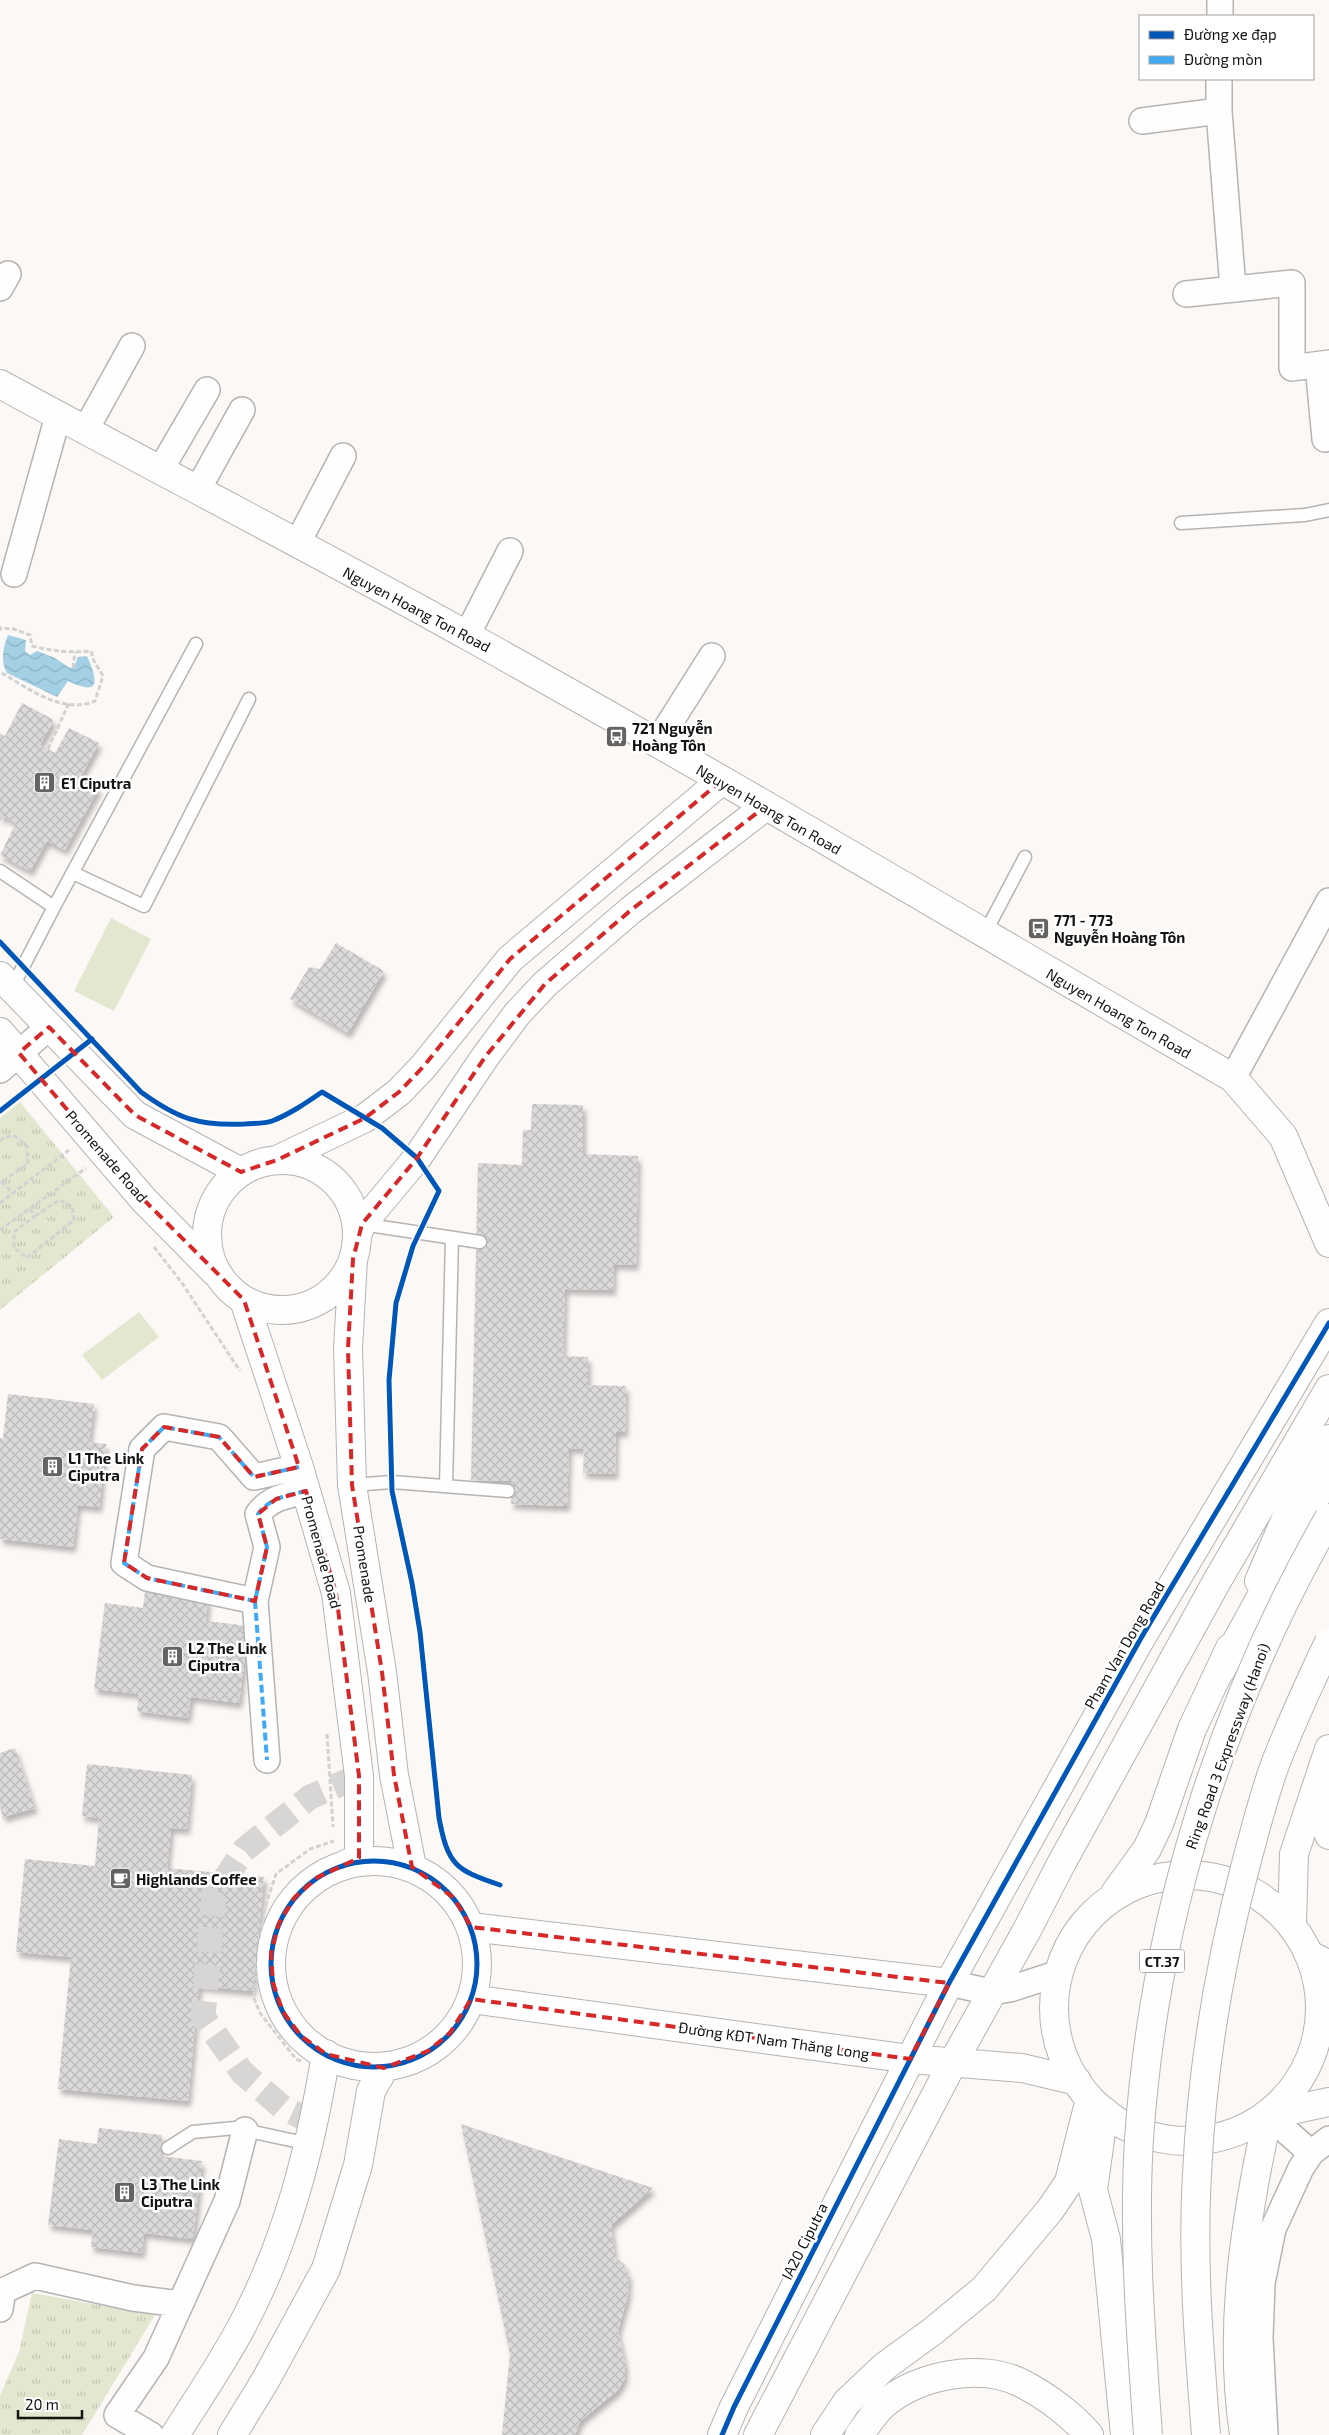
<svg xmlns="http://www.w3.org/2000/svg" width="1329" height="2435" viewBox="0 0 1329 2435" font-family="'Exo 2',sans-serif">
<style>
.green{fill:#e4e7d0}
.park{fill:url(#park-tufts)}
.water{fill:url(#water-waves)}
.building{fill:url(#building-cross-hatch);filter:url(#shadow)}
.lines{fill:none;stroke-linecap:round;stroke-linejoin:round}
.minor-tunnel{stroke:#d8d6d4;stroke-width:25;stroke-dasharray:25 12;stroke-linecap:butt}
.service-casing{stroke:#b6b4b2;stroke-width:15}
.minor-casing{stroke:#b6b4b2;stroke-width:28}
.tertiary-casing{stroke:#b6b4b2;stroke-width:30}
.secondary-casing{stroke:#b6b4b2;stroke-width:30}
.primary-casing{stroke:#b6b4b2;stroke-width:30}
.trunk-casing{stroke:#b6b4b2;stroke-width:30}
.motorway-casing{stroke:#b6b4b2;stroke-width:30}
.path{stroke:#d2d2d1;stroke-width:3;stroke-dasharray:5 2.5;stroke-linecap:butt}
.service{stroke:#fefefe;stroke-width:12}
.minor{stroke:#fefefe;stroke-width:25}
.tertiary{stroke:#fefefe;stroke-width:28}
.secondary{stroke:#fefefe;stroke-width:28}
.primary{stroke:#fefefe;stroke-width:28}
.trunk{stroke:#fefefe;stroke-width:28}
.motorway{stroke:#fefefe;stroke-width:28}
.motorway-bridge-casing{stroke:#b6b4b2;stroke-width:30;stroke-linecap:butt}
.motorway-bridge{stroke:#fefefe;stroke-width:28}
.quiet{stroke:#3fa9f5;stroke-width:4;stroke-dasharray:8 4;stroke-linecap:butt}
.cycleway-casing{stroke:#fff;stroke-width:8}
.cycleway{stroke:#0057b8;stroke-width:5}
.marked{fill:none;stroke:#d62828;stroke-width:4;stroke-dasharray:10 6;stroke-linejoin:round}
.labels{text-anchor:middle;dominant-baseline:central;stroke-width:5;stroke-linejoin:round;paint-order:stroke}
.shield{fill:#fff;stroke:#5a5a59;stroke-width:1}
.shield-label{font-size:14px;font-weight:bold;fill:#141312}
.street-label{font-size:15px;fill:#141312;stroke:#fff}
.poi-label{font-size:15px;font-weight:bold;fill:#141312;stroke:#fff;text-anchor:start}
</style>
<defs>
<pattern id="park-tufts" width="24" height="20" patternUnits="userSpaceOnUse" patternTransform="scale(1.25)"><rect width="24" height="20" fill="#e4e7d0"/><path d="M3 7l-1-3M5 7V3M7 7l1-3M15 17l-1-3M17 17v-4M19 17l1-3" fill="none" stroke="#c3c5b2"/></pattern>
<pattern id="water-waves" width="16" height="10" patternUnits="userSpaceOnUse" patternTransform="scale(1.25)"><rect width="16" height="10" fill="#a3d0e4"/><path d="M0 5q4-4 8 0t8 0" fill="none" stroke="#8bb2c3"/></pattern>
<pattern id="building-cross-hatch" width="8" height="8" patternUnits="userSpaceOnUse" patternTransform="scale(1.25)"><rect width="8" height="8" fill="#dbd9d9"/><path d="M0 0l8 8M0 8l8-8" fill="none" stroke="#bbb9b9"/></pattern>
<filter id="shadow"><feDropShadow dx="3" dy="5.5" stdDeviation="2.5" flood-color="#0004"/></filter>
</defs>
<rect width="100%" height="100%" fill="#fbf8f6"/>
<path class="green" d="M111,918L151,939L114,1011L74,991Z
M139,1312L159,1337L102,1380L82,1355Z"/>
<path class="park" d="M20,1102L114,1217L0,1310V1118Z
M32,2293L155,2315L82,2435H0V2396L19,2352Z"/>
<path class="water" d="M8,635L26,640L25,651L30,655L37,651L55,658L70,668L74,667L78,657L87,656C98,681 101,697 68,681L57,697L7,673C0,662 3,647 8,635Z"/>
<path class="building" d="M22,703L54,720L40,745L55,753L69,728L99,743L80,778L99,788L65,850L47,841L30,871L0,855L16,823L3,816L0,821V733L5,736Z
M336,943L384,971L348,1033L290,999L309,967L320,969Z
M532,1104L583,1105V1154L638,1156L636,1265L614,1264L613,1290L565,1289L563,1356L588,1357V1385L626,1386L625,1432H616L615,1474L583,1473L584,1449L569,1448L567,1506L511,1504L512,1481L471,1480L478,1163L522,1165L523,1130H531Z
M8,1394L94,1404L89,1442L106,1444L99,1507L78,1505L73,1547L0,1539V1438L3,1439Z
M145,1592L208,1600L206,1621L249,1626L239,1703L191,1697L188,1718L137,1711L139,1694L94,1689L105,1603L143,1608Z
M15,1748L35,1808L3,1817L0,1807V1753Z
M87,1764L192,1775L187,1829L171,1828L167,1868L264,1877L253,1991L199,1986L188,2101L58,2089L71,1957L16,1952L25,1859L95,1866L99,1818L82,1816Z
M461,2124L653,2188L611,2225L615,2257L624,2264L629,2277L628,2295L618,2331L625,2364V2378L618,2390L580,2421L575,2435H502L510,2354Z
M99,2128L162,2135L160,2156L202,2161L193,2239L144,2233L142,2253L91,2247L93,2230L48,2225L59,2139L97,2144Z"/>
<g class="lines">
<path class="minor-tunnel" d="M315,2123L283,2108L242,2072L203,2017L214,1896L244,1850L310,1797L359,1776"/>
<defs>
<path id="service" d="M1181,523L1305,515L1329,510
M0,871L54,907L12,988
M73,873L144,906L249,699
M54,907L196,644
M984,935L1025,857
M362,1224L480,1242
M352,1485L392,1482L508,1491
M446,1486L452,1238
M168,2148L193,2132L235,2128L309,2144"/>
<path id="minor" d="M1220,16V0
M1219,79V111L1233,289
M1142,121L1219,111
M0,288L8,274
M1186,294L1292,283V368L1329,363
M1318,365L1325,439
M85,431L132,346
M161,469L207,390
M198,489L242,410
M297,544L343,456
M14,574L58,416
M467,635L510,551
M657,743L712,656
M0,1070L49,1027
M1233,1078L1329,901
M299,1467L254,1477L219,1437L164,1427L142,1449L124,1563L147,1578L255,1601L267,1547L258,1514C271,1497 286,1496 306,1491
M255,1601L267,1760
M949,1983L991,1992L1010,1989L1056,1974
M1268,2115L1311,2153
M0,2309L3,2291L35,2276L133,2298L180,2304
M151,2435L117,2415L156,2358L227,2201L245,2130
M1265,2435L1260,2338L1262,2283L1273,2229L1301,2168L1311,2153L1329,2139"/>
<path id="tertiary" d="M0,976L135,1115L241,1172
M0,1032L144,1200L215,1272
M277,1160L365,1118L399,1092L423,1067L510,959L721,781
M207 1235a75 75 0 1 1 150 0a75 75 0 1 1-150 0Z
M357,1235L362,1224L417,1158L485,1057L517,1014L545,984L631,910L766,806
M353,1259L348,1349L352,1485L382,1672L394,1775L412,1867
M244,1300L299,1467L336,1593L359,1776V1858L346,1864
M271 1964a103 103 0 1 1 206 0a103 103 0 1 1-206 0Z
M471,1927L949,1983
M471,1999L910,2059L1022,2068L1077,2081
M175,2435C198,2398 224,2361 244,2322C288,2238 311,2147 326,2054
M232,2435L265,2381L326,2269L358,2165L371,2091L384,2068
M722,2435L734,2407L949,1983L1141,1638L1329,1323
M758,2435L952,2064L1027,1930L1061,1864L1217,1581L1329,1389"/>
<path id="secondary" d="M0,384C156,469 314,550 470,637C727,780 979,931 1233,1078L1283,1136L1329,1243
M1312,1956L1329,1965
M1268,2115L1329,2102"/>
<path id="primary" d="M1259,1581L1293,1502L1329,1439
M1320,1783L1323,1812L1329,1835
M1054 2008a133 133 0 1 1 266 0a133 133 0 1 1-266 0Z
M1115,1893L1147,1849L1159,1824L1192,1729L1230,1648
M1292,1923L1294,1854L1329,1749
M825,2435L847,2402L885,2366L933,2331L984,2289L1050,2210L1069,2182L1090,2099"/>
<path id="trunk" d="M1104,2111L1093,2190L1106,2239L1125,2435
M859,2435C867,2425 874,2413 883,2405C916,2375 982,2362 1023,2384C1046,2396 1072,2415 1089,2435
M1244,2435C1228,2327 1245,2220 1268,2115"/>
<path id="motorway" d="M1221,1670L1329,1473"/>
</defs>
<use href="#service" class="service-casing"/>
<use href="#minor" class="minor-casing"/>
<use href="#tertiary" class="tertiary-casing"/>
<use href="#secondary" class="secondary-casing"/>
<use href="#primary" class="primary-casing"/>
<use href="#trunk" class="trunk-casing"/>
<use href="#motorway" class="motorway-casing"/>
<path class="path" d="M0,631V628L14,629L30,635L32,646C52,651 70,653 91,651L94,661L103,676L95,701C62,715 28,688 0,672
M73,668L75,652
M48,749L69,703
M0,1141L5,1137L15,1136L27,1146L28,1164L0,1183
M1,1182L13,1192
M0,1203L69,1150
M30,1209L35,1216L14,1232V1248L27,1258L74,1220L72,1206L59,1200L35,1216
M0,1230L86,1168
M154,1247L182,1283L240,1371
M327,1734L333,1827
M301,2061L296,2059L260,2013L254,1998L264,1910L276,1874L310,1849L334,1841"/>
<use href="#service" class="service"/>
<use href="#minor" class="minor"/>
<use href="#tertiary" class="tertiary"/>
<use href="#secondary" class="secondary"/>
<use href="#primary" class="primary"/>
<use href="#trunk" class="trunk"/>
<use href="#motorway" class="motorway"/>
<defs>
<path id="motorway-bridge" d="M1148,2435C1141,2336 1133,2238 1139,2139C1154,1920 1220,1708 1329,1518
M1206,2435C1199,2348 1192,2261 1197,2174C1202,2065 1219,1965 1247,1860C1256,1827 1264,1794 1276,1762C1292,1721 1310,1682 1329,1642"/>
</defs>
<use href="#motorway-bridge" class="motorway-bridge-casing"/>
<use href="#motorway-bridge" class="motorway-bridge"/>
<path class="quiet" d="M299,1467L254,1477L219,1437L164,1427L142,1449L124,1563L147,1578L255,1601L267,1547L258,1514C271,1497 286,1496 306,1491
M255,1601L267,1760"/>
<defs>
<path id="cycleway" d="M0,942L141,1092C178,1119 199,1126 245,1124C253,1123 264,1124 272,1121C290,1114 306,1103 322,1092L382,1128L417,1158L439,1191L413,1246L396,1303L389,1380L392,1491L412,1583L420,1632L439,1818C448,1865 455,1870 500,1885
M0,1111L92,1039
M271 1964a103 103 0 1 1 206 0a103 103 0 1 1-206 0Z
M722,2435L734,2407L949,1983L1141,1638L1329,1323"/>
</defs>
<use href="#cycleway" class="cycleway-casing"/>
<use href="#cycleway" class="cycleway"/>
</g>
<path class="marked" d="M721,781L766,806L631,910L545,984L485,1057L417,1158L362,1224L353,1259L348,1349L352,1485L382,1672L394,1775L412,1867L454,1898L471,1927L949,1983L910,2059L471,1999L450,2033L428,2051L384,2068L326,2054L301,2036L283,2012L273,1983L271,1953L279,1923L295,1897L318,1877L359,1858V1776L336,1593L306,1491L276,1499L258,1514L267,1547L255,1601L147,1578L124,1563L142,1449L164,1427L219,1437L254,1477L299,1467L244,1300L144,1200L19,1053L49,1027L135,1115L241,1172L277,1160L365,1118L399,1092L423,1067L510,959Z"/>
<defs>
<symbol id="bus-square" viewBox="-11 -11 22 22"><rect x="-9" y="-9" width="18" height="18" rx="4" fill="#656362" stroke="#fff"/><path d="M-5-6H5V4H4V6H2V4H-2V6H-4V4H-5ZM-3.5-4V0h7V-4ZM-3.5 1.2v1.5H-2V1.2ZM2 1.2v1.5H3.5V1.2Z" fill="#fff"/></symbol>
<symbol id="building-square" viewBox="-11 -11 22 22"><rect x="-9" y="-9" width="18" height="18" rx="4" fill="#656362" stroke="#fff"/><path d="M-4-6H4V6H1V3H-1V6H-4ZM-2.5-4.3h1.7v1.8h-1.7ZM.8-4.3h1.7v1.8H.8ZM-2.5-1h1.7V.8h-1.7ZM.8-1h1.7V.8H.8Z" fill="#fff"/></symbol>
<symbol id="cafe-square" viewBox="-11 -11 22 22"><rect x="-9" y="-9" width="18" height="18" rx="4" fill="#656362" stroke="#fff"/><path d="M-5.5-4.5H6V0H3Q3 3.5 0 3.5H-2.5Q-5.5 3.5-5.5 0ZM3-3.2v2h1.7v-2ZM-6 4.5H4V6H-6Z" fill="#fff"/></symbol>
</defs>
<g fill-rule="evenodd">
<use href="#bus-square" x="604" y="724" width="25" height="25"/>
<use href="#building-square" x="32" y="770" width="25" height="25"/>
<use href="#bus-square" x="1026" y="916" width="25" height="25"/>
<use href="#building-square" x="40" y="1454" width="25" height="25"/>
<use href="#building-square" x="160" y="1644" width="25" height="25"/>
<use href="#cafe-square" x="108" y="1866" width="25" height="25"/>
<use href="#building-square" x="112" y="2180" width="25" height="25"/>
</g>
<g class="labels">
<rect class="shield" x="1139.5" y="1949.5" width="45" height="23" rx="4"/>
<g class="shield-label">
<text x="1162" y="1961">CT.37</text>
</g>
<g class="street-label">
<text transform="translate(417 609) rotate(28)">Nguyen Hoang Ton Road</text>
<text transform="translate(769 809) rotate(30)">Nguyen Hoang Ton Road</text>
<text transform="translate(1119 1013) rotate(30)">Nguyen Hoang Ton Road</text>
<text transform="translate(107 1156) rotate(49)">Promenade Road</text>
<text transform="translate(322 1552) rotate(75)">Promenade Road</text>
<text transform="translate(365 1564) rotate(81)">Promenade</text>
<text transform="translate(1124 1645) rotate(-60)">Pham Van Dong Road</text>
<text transform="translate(1227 1746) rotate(-70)">Ring Road 3 Expressway (Hanoi)</text>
<text transform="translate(774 2040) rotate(8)">Đường KĐT Nam Thăng Long</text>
<text transform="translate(804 2241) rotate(-63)">IA20 Ciputra</text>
</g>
<g class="poi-label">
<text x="632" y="728">721 Nguyễn<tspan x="632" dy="17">Hoàng Tôn</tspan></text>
<text x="61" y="783">E1 Ciputra</text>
<text x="1054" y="920">771 - 773<tspan x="1054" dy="17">Nguyễn Hoàng Tôn</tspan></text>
<text x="68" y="1458">L1 The Link<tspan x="68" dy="17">Ciputra</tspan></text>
<text x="188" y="1648">L2 The Link<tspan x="188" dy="17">Ciputra</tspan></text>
<text x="136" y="1879">Highlands Coffee</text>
<text x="141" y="2184">L3 The Link<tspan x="141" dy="17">Ciputra</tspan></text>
</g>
</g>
<rect x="1139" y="15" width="175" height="65" fill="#ffffff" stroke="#a1a1a0"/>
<rect x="1149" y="31" width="25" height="8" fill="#0057b8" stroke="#a1a1a0"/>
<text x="1184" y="40" font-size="15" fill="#141312">Đường xe đạp</text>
<rect x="1149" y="56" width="25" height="8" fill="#3fa9f5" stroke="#a1a1a0"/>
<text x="1184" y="65" font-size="15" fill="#141312">Đường mòn</text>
<path d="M18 2410v8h64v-8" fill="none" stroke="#141312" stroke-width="2.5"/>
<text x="25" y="2410" font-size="15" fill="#141312" stroke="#ffffff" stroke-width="4" paint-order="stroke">20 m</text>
</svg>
